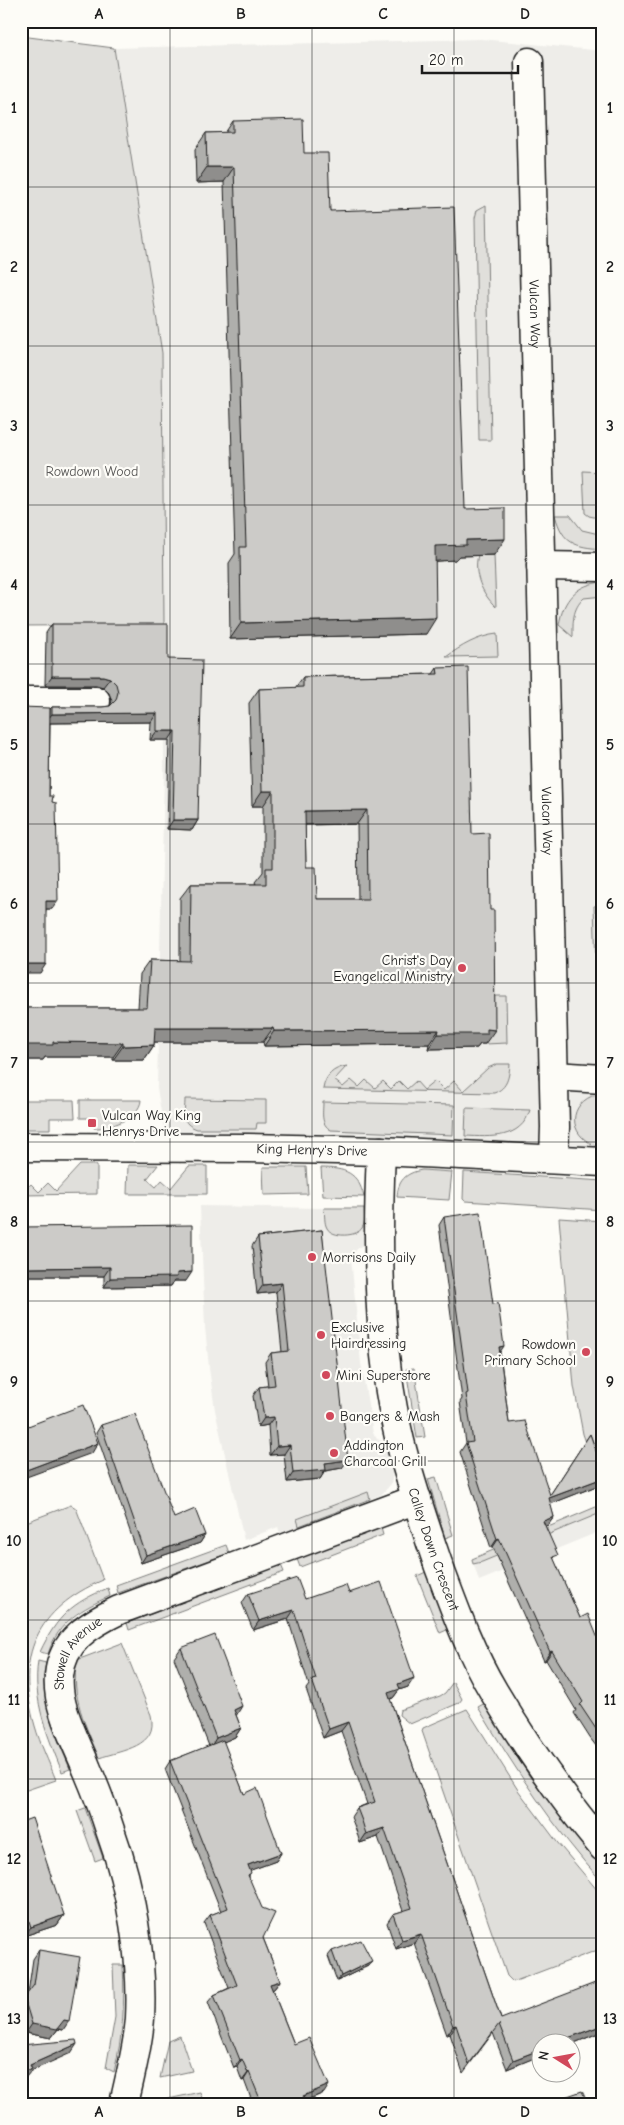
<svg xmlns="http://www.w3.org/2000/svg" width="624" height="2125" viewBox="0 0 624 2125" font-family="'Comic Neue',sans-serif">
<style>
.built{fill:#eeede9}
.green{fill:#e0dfdb;stroke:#7e7e7c}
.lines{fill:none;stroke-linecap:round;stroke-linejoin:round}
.minor-casing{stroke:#1c1c1c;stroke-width:31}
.minor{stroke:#fdfcf7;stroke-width:28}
.wall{fill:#afafac;stroke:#1c1c1c;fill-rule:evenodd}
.shaded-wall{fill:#8f8e8c;stroke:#1c1c1c}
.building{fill:#cccbc8;stroke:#1c1c1c;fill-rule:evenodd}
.grid{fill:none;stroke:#1c1c1c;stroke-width:1;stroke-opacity:0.55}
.poi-dot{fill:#d1495b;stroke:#fdfcf7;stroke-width:2}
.labels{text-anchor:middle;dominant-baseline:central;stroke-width:4.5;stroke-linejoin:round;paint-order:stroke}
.street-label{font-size:14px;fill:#1c1c1c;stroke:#fdfcf7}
.park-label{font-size:14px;fill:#575655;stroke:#fdfcf7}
.poi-label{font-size:14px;fill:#1c1c1c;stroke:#fdfcf7;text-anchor:start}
.neatline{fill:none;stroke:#1c1c1c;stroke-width:2}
.grid-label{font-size:16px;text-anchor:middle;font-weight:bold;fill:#1c1c1c}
</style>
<rect width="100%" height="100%" fill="#fdfcf7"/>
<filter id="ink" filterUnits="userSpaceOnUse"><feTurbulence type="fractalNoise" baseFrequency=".02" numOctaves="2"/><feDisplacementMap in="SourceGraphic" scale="10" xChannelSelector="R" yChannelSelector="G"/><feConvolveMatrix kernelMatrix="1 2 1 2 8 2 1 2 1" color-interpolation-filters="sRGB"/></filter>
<g filter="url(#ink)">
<path class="built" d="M481,39L603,51V1162L167,1147L157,1088L164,773L162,353L114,48Z
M200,1206L324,1208L326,1224L354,1234L359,1232L364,1224V1244L356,1250L351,1257L361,1363L373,1433L377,1439L386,1443L394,1468L391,1484L381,1495L370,1499L368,1493L297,1519L299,1526L280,1533L278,1527L244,1540L215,1410L209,1368L205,1327Z
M603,1504V1530L479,1581L472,1559Z"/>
<path class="green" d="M21,36L114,48L162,353L164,625L21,626Z
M486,205L491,440H479L475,218L477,210Z
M583,471L603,472V519L589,516L585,513Z
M555,515H570L582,530L603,535V549C575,547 563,544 555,515Z
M478,555H494L496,607C482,594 473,574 478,555Z
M603,582V596L584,598C572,609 573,622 573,637L559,625C563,599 577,584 603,582Z
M497,634L498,656L446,657C461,646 478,636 497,634Z
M603,905V1003L597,996L594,906Z
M484,996H506L507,1043L485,1044Z
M497,1064H510C509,1076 508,1088 494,1093L323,1089C325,1076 333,1068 347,1066L334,1080L343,1087L351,1080L359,1087L366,1080L375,1088L383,1081L391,1089L399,1081L407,1089L416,1081L424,1090L435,1081L444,1090L454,1081L463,1091L488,1068Z
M592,1096H603L599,1146C571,1140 565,1108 592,1096Z
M185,1099L266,1100V1123H257L256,1129H197C180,1123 185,1115 185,1099Z
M21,1100H74L75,1118H50V1129H21Z
M80,1100H141C140,1118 109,1129 94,1128L93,1118H80Z
M323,1102L454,1105L453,1135L331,1130C320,1124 323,1113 323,1102Z
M466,1108L530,1110C521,1140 490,1137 465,1136Z
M80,1165H97V1194L21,1195V1184L26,1189L31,1184L39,1192L48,1183L56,1191Z
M128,1165H158L147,1179L156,1187L162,1180L171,1188L189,1166H207V1194H127Z
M263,1167H306L308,1194L264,1195Z
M321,1168C345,1168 358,1172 364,1197L323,1196Z
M422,1170L452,1172L449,1200L397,1197C398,1181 405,1173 422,1170Z
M464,1172L603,1181V1210L465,1201L463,1199Z
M324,1208H364C364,1214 366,1222 362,1228C357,1237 332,1238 327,1228C324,1223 325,1215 324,1208Z
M559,1218L603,1221V1489L583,1434L574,1386Z
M414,1368L425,1437L417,1438L406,1369Z
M436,1477L453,1535L445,1538L428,1479Z
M368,1492L370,1499L299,1526L297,1519Z
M603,1504V1512L482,1562L473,1564L472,1559Z
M71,1505L76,1508L103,1580C36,1609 15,1656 35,1726C40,1744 49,1762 56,1780L21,1792V1524Z
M381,1528L383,1535L300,1567L297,1559Z
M226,1545L229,1553L118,1593L116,1585Z
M281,1565L284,1572L129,1630L127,1623Z
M426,1572L449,1629L440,1633L417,1576Z
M108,1588L110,1596C82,1609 58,1621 48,1654L40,1652C57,1616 72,1603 108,1588Z
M122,1643L151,1715C159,1747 122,1750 99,1758C86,1726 70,1696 77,1660Z
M38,1661L46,1663C38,1700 57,1736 70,1769L62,1772C48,1736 32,1701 38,1661Z
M453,1682L462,1699L459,1703L410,1724L399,1715L400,1710L440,1696L445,1693Z
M485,1703L530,1777L603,1868V1883C554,1829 515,1769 478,1707Z
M467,1709L518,1790L557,1842L603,1897V1948L513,1982L507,1976L422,1731L423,1728Z
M85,1808L103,1858L95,1861L77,1811Z
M113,1965H123C125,2004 123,2035 114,2072L106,2068L115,2017Z
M180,2036L192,2071L160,2078L168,2041Z
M200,2092L203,2101L195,2104H155V2102Z"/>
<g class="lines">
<defs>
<g id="minor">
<path id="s1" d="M529,62L555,1127L554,1158"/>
<path d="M541,566L603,567"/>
<path d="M21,701H96"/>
<path d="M554,1076L603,1079"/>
<path id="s2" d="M21,1147L248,1148L381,1151L603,1162"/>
<path id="s3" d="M381,1151C377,1246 377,1348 400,1441C410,1482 424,1523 438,1564C454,1607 470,1652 494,1692C526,1746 562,1798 603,1847"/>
<path id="s4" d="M124,2104C130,2076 138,2047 140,2018C143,1959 131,1888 111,1833C104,1811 96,1790 87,1769C76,1741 56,1707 59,1676C62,1640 90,1624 119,1610L417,1499"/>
</g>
</defs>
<use href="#minor" class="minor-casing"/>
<use href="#minor" class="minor"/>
</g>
<path class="wall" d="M233,121L304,153L465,509L494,555L459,556L455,560L435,561L426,634L230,639L229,563L235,554L224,182L196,183L195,149L206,133H225Z
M52,624L168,659L198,820L192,830L167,829L169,740H150L151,722L50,723L49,796L52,802V909H46L40,973L50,709L52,707H102L110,706L112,701L109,693L103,687L96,685H45L46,633Z
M437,668L472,834L485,1044H480L477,1048L428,1049L429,1044L264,1046L263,1042H154V1045L144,1060H113V1057H45L43,1060H21V1010L23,1008H138L140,974L150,960L180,961V898L191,884H256L255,882L263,872V806H252L249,703L259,689L295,688L303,677L433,674ZM357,824L358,899H317L306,867L305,825Z
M444,1217L500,1353L509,1423L550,1495L590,1434L603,1471V1480L599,1485L550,1504L554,1517L548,1525L545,1526L554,1560L580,1618L599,1641L603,1639V1755L590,1738L574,1713L576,1710L546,1660L544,1661L493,1547L491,1548L460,1452L466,1443L460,1402L462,1399L439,1225Z
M21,1227L186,1281H174L171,1286L104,1287V1276H21Z
M322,1230L342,1468L325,1471L320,1479L287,1482L284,1454L270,1455L268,1425L258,1427L253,1396L259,1387L268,1386L265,1362L271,1353L282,1352L276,1292L257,1294L252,1246L258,1237Z
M101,1425L174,1518L205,1535L200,1543L141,1563L96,1433Z
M349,1593L408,1687L399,1690L393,1698L390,1699L501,2019L603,2031L572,2044V2042L507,2069L493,2033L463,2073L450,2034L447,2035L414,1943L396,1949L387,1923L393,1914L403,1911L378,1837L360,1843L356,1830L351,1817L357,1808L367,1804L341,1731L323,1738L306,1689L309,1685L288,1619L253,1630L242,1603L248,1594L305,1599Z
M181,1648L236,1715L241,1728L235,1737L223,1742L244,1794L281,1853L276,1861L250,1870L249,1877L263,1938L280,1981L274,1989H272L294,2044L324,2093L305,2101L306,2104H253L244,2080L242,2081L237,2067L234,2068L208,2002L214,1995L229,1988L204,1923L210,1915L221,1911L165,1769L170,1761L209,1746L174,1658Z
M21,1822L64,1915L57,1925L24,1936L21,1927Z
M39,1950L63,2030L58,2029L51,2038L26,2033L21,2018V2001L28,1993L33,1959Z
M332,1951L368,1966L337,1981L328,1956Z
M559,2099L588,2104H556Z"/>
<path class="shaded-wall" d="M207,167H234L224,182L196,183Z
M505,539L494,555L459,556L455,560L424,562L435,546L466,540Z
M436,618L426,634L230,639L241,623Z
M52,676H103L110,678L103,687L96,685H45Z
M157,713L151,722L45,723L52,714Z
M157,731H175L169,740H150Z
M262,791H273L263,806H252Z
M367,810L357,824L295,825L305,811Z
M173,820H198L192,830L167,829Z
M46,901H58L52,909H40Z
M21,964H46L40,973H21Z
M155,1028H273L263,1042H145Z
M487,1029L495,1030L485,1044H480L477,1048L428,1049L438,1034Z
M439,1030L429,1044L264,1046L274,1031Z
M53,1042L123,1043L113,1057H45L43,1060H21L22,1045Z
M154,1045L144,1060H113L123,1046Z
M110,1267L104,1276H21V1273L25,1268Z
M192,1272L186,1281H174L171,1286L104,1287L110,1278Z
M282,1283L276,1292L257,1294L263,1285Z
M504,1346L498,1355L499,1347Z
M274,1417L268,1425L258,1427L264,1418Z
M98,1443L92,1453L21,1479V1472Z
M290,1445L284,1454L270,1455L277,1446Z
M348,1460L342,1468L325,1471L320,1479L287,1482L293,1473L325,1463Z
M603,1478V1480L599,1485L543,1507L549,1498Z
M554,1517L548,1525L537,1530L543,1521Z
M205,1535L200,1543L141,1563L146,1555Z
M499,1538L493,1547L491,1548L497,1539Z
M294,1610L288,1619L253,1630L259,1621Z
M552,1651L546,1660L544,1661L550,1652Z
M414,1678L408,1687L399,1690L393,1698L382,1702L388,1693L398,1684Z
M242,1706L236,1716L234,1710Z
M348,1722L341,1731L323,1738L329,1729Z
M241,1728L235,1737L210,1748L216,1738Z
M384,1828L378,1837L360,1843L366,1834Z
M281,1853L276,1861L243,1873L248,1865Z
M64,1915L57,1925L24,1936L31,1927Z
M421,1934L414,1943L396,1949L402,1940Z
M372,1961L368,1966L337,1981L341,1976Z
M280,1981L274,1989L264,1992L270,1984Z
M64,2020L69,2021L63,2030L58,2029L51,2038L26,2033L32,2024Z
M456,2025L450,2034L447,2035L453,2026Z
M603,2025V2031L572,2044V2042H557Z
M77,2044L71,2053L31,2071L26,2077L21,2079V2074L30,2065Z
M542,2049V2055L507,2069L513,2060Z
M242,2059L237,2067L234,2068L240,2060Z
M249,2072L244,2080L242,2081L248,2073Z
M329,2085L324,2093L297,2104L303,2096Z"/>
<path class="building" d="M303,119L304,153H328L330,211L454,207L465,509L505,508V539L466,540V545L435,546L436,618L241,623L240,547H246L234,167H207L206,133L233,132V121Z
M52,624H168V659L202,660L198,820H173L175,731H157V713L52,714V707H102L110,706L116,700L118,692L116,684L110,678L103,676H52Z
M468,667L472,834L489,833L490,910H494L495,1030L487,1029V1034H438L439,1030L274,1031L273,1028H155L154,1045L123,1046V1043L53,1042V1045H22L23,1008H147L150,960L190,961L191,884H266V868H273V791H262L259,689L303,687V677L438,674L437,668ZM367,810L368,899H317L316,867H306L305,811Z
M21,707L50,708L49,796H53L52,802L56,803L58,901H46V964H21Z
M480,1212L493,1304L498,1303L504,1346L499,1347L509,1423L525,1421L550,1495L590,1434L603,1471V1478L549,1498L554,1517L543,1521L558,1555L553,1557L580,1618L588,1614L599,1641L603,1639V1739L596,1729L580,1705L583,1702L552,1651L550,1652L499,1538L497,1539L466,1443L473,1442L466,1394L468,1393L444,1217Z
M192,1225V1272L177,1273V1277L110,1278V1267L25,1268V1264H21V1227Z
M322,1230L348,1460L325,1463L326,1470L293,1473L290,1445L277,1446L274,1417L264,1418L259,1387L275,1385L271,1353L289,1351L282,1283L263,1285L258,1237Z
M83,1405L98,1443L21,1472V1424L23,1428Z
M135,1414L174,1518L195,1509L205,1535L146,1555L101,1425Z
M297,1578L305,1599L346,1585L349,1593L381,1582L414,1678L398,1684L400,1689L388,1693L501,2019L603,1980V2025L557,2042H542V2049L513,2060L499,2024L469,2064L456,2025L453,2026L421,1934L402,1940L393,1914L412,1908L384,1828L366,1834L362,1821L357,1808L375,1802L348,1722L329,1729L312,1680L316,1679L294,1610L259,1621L248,1594Z
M215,1635L242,1706L234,1710L241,1728L216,1738L181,1648Z
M223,1740L244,1794L257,1788L281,1853L248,1865L251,1873L248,1875L262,1908L275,1913L263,1938L280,1981L270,1984L294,2044L309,2038L329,2085L303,2096L306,2104H262L249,2072L248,2073L242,2059L240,2060L214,1995L237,1985L210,1915L228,1908L170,1761Z
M32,1818L64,1915L31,1927L21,1897V1822Z
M361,1940L372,1961L341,1976L332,1951Z
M39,1950L80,1957L69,2021L64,2020L57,2029L32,2024L24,1998L34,1985Z
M76,2040L77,2044L30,2065L32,2069L21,2074V2045Z
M582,2091L588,2104H561L559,2099Z"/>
</g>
<path class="grid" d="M170,21V2104M312,21V2104M454,21V2104M21,187H603M21,346H603M21,505H603M21,664H603M21,824H603M21,983H603M21,1142H603M21,1301H603M21,1461H603M21,1620H603M21,1779H603M21,1938H603"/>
<g class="poi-dot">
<circle cx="462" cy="968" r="5"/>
<rect x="87" y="1118" width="10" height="10" rx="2.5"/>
<circle cx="312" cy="1257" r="5"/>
<circle cx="321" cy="1335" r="5"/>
<circle cx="586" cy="1352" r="5"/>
<circle cx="326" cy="1375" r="5"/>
<circle cx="330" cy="1416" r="5"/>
<circle cx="334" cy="1453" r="5"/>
</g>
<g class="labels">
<g class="street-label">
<text stroke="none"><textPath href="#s1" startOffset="252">Vulcan Way</textPath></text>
<text stroke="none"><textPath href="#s1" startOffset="759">Vulcan Way</textPath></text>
<text stroke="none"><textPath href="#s2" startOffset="291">King Henry's Drive</textPath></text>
<text stroke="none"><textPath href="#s3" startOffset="405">Calley Down Crescent</textPath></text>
<text stroke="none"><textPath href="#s4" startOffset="472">Stowell Avenue</textPath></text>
</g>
<g class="park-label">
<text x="92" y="471">Rowdown Wood</text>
</g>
<g class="poi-label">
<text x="452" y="960" text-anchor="end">Christ's Day<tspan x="452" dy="16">Evangelical Ministry</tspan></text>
<text x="102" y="1115">Vulcan Way King<tspan x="102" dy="16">Henrys Drive</tspan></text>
<text x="322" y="1257">Morrisons Daily</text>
<text x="331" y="1327">Exclusive<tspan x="331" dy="16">Hairdressing</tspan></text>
<text x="576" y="1344" text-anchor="end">Rowdown<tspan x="576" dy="16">Primary School</tspan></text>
<text x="336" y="1375">Mini Superstore</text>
<text x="340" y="1416">Bangers &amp; Mash</text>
<text x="344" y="1445">Addington<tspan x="344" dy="16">Charcoal Grill</tspan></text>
</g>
</g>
<rect width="624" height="2125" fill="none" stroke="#fdfcf7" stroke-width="55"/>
<g transform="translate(556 2058) rotate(281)"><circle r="24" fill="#fdfcf7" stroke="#a3a29f"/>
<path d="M0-4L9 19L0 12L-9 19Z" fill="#d1495b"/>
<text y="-8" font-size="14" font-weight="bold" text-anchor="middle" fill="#1c1c1c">N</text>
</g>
<path d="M422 65v8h96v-8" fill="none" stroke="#1c1c1c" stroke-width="2.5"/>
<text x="429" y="65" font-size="15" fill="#1c1c1c" stroke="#fdfcf7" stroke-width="4" paint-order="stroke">20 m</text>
<rect x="28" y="28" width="568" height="2070" class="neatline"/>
<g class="grid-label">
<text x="99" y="19">A</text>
<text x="241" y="19">B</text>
<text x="383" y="19">C</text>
<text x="525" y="19">D</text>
<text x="14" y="113">1</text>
<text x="610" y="113">1</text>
<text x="14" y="272">2</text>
<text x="610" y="272">2</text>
<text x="14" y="431">3</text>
<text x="610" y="431">3</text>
<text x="14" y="590">4</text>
<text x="610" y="590">4</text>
<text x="14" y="750">5</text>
<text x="610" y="750">5</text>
<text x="14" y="909">6</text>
<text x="610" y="909">6</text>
<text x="14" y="1068">7</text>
<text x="610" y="1068">7</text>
<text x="14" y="1227">8</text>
<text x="610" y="1227">8</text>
<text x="14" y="1387">9</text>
<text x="610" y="1387">9</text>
<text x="14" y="1546">10</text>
<text x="610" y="1546">10</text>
<text x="14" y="1705">11</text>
<text x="610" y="1705">11</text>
<text x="14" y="1864">12</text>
<text x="610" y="1864">12</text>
<text x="14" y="2024">13</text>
<text x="610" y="2024">13</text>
<text x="99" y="2117">A</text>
<text x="241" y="2117">B</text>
<text x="383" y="2117">C</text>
<text x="525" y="2117">D</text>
</g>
</svg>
